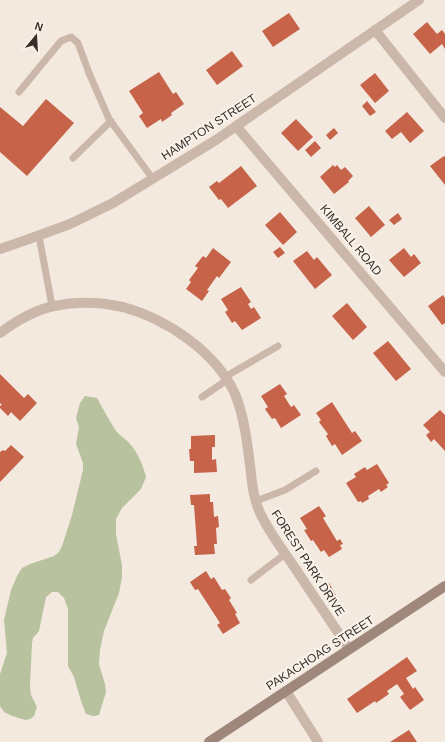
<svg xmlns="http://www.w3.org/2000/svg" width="445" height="742" viewBox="0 0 445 742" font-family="Arial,sans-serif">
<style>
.green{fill:#b8c29e}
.building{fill:#c66349}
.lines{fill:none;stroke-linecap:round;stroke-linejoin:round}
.lane{stroke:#ccb8aa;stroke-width:7}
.street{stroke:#ccb8aa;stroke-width:10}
.secondary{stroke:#9f877b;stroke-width:10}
.labels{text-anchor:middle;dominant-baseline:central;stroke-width:4;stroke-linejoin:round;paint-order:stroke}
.street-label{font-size:12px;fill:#392e2a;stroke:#faf3eb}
</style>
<rect width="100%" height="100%" fill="#f3e9df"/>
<path class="green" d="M85,396L97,398C103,409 109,420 116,431C120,436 126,439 130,444C138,453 143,465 146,477L141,489L122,508L116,519V534L122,565V577L119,593L104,631L100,650L99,664L105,684L106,692L99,715L93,716L86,714L82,704L74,677L68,666V609L64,598L58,592H52L46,597L39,631L33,638L32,643L30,686L31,695L37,707L34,716L30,719L25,720L12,716L4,712L0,706V674L7,653L4,620L11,590L17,576L22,568L30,564L54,556L59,552L62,546L72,515L83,470V463L76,444L79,427L76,418L80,403Z"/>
<path class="building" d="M289,13L300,29L273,47L262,31Z
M427,22L437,34L442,30L445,34V49L442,44L430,54L413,34Z
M232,51L243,66L217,85L206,70Z
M159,72L173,94L176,92L184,104L171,113L172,115L162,122L161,119L147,128L139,116L143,113L129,91Z
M375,73L389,91L375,103L360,85Z
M46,99L74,123L27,176L0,152V107L23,126Z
M367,101L376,112L370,116L362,106Z
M407,112L424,131L410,143L401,132L392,139L385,131Z
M296,119L313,137L298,151L281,133Z
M334,128L338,133L330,140L326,135Z
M315,141L321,148L311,157L305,150Z
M444,156L445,157V185L430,166Z
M333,165L335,167L337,165L341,170L345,167L353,176L348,181L349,182L334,194L320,177Z
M241,166L257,186L228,208L221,199L219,200L209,187L217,181L219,183Z
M369,206L385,225L371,237L355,218Z
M280,212L297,232L283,245L265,225Z
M398,213L402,219L394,225L389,220Z
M280,247L285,253L278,258L273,252Z
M213,248L231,262L219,278L217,276L207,290L209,291L202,301L186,289L191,282L189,280L198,268L195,266L203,256L206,258Z
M404,248L411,257L414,254L421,263L404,277L389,260Z
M307,251L314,260L317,257L332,275L315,289L293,261Z
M241,287L251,302L248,304L251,309L254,307L261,318L242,330L235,321L232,323L225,312L228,310L221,299Z
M443,295L445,298V323L442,325L428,306Z
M347,303L367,327L353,340L332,316Z
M388,341L411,369L396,381L373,353Z
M0,374L24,398L28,394L37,403L20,421L11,412L8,416L0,408V406L2,405L0,403Z
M280,384L287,394L284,396L291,407L294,405L301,415L281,428L275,418L272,419L265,409L268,407L261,396Z
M332,402L352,433L355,431L362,441L342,455L335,444L332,446L326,436L328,434L319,422L321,420L316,413Z
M440,410L445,415V451L434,439L431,442L426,435L430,432L423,425Z
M215,435V447H212V460L216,459L217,472L194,473V461H190L189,449H191V436Z
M11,445L24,457L0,482V452L3,450L5,451Z
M377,464L389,483L386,485L388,487L381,492L379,489L368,496L369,499L362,503L361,501L358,502L346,483L356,477L354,474L365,467L367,470Z
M210,494V502H213L214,517L218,516L219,527L216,528L217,544H214L215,554L195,555L194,546H197L194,505H191L190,495Z
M319,506L326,516L323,518L337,541L340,539L343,544L340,545L342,549L329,557L324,550L321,552L313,540L311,541L304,530L307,529L300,518Z
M206,571L211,579L214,577L222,590L225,589L231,598L229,600L237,613L235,614L240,623L223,634L217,625L220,623L198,589L195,590L190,582Z
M329,583L336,595L331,598L324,586Z
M407,657L417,671L406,678L413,689L415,687L424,700L410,710L400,697L404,694L397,684L387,691L389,694L376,703L375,701L357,713L347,699Z
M409,730L417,742H390Z"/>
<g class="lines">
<path class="lane" d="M19,92L61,41L71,37L78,43L89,73L109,119L153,179
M73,158L111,121
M39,236L52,306
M225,377L278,346
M202,397L227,380
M256,501L285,490L316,471
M251,580L285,554"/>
<path class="street" d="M375,30L445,118
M236,126L445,372
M0,249L29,239L70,224L113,203L216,140L419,0
M0,333C16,321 35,310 54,306C77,301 101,302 123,307C167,319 216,352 235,394C244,416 247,441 250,465C252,482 253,499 261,515C271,535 285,553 297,571C314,597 332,623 349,649
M286,691L318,742"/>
<path class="secondary" d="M209,742L445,586"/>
</g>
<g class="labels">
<g class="street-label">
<text transform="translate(209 127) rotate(-33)">HAMPTON STREET</text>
<text transform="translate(351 240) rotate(50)">KIMBALL ROAD</text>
<text transform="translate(308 563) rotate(57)">FOREST PARK DRIVE</text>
<text transform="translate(320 653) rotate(-33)">PAKACHOAG STREET</text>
</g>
</g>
<g transform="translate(36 36) rotate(18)" stroke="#faf3eb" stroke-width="3" paint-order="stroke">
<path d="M0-3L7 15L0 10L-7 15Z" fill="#392e2a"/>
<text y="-6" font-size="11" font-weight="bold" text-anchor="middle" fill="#392e2a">N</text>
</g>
</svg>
